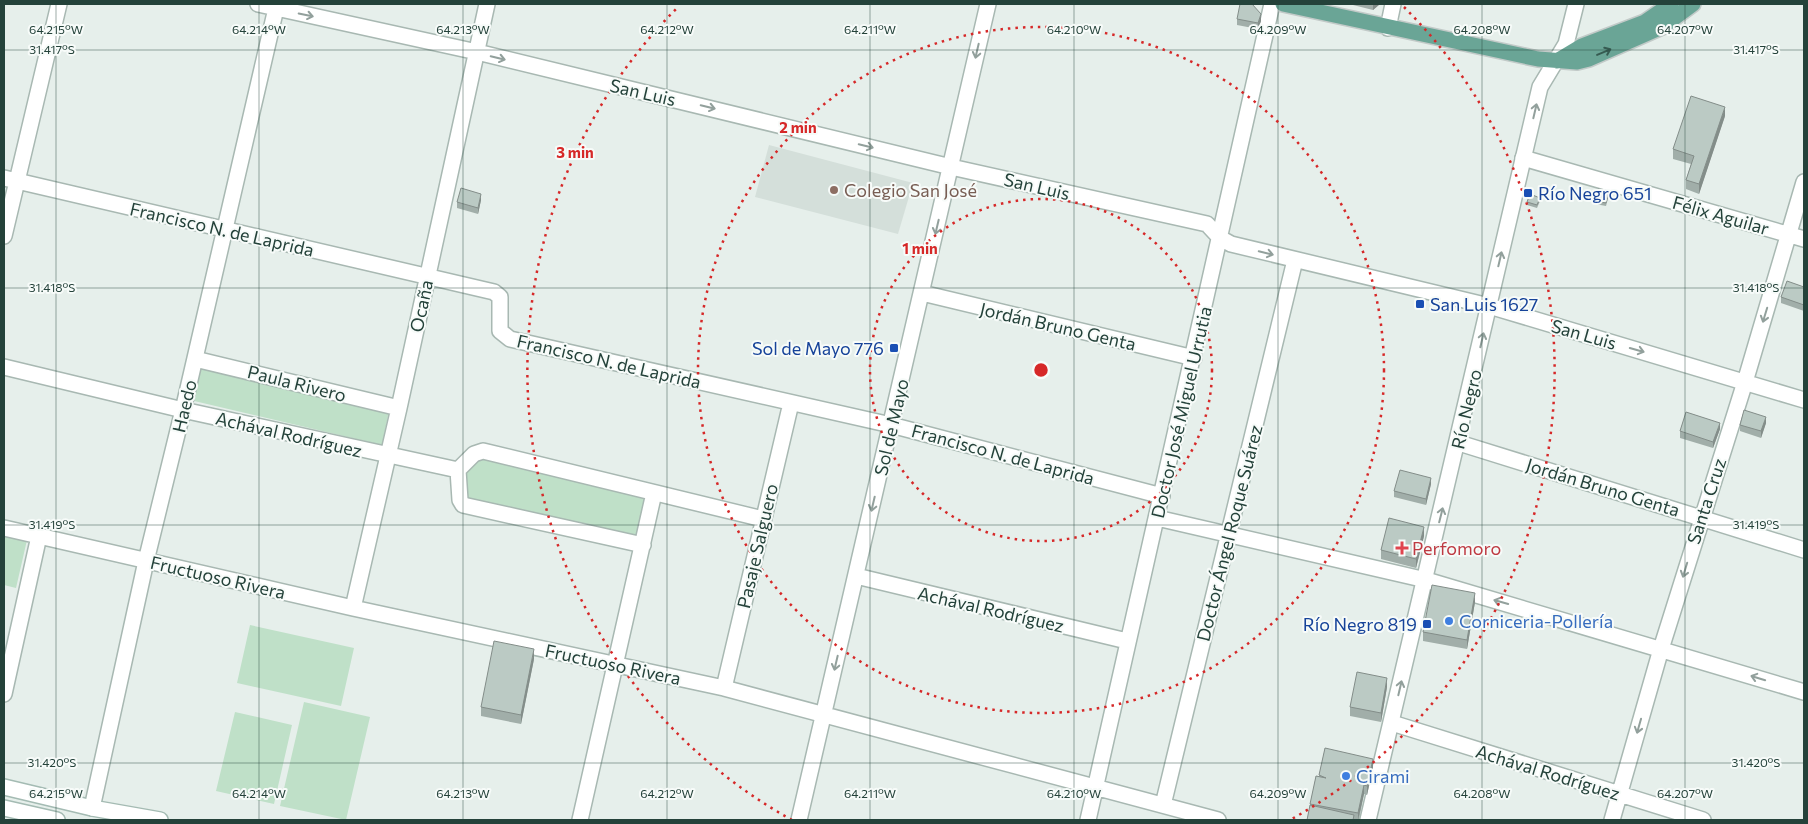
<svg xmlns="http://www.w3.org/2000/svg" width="1808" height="824" viewBox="0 0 1808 824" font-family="Commissioner,sans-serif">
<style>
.built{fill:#d4dfda}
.green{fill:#bfe0c8}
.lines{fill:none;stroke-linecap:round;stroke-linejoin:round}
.minor-casing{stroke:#a8b8b2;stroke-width:18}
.tertiary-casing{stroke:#a8b8b2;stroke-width:18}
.secondary-casing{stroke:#a4bbb3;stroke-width:18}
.primary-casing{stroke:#c2cac8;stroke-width:18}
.minor{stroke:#fff;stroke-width:15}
.tertiary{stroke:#fff;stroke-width:15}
.secondary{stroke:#fff;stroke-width:15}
.primary{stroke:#6aa596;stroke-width:15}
.wall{fill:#a1aea9}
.shaded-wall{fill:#838d89}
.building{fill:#bbcac4;stroke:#838d89}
.oneway{stroke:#92a09c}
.oneway2{stroke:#365b51}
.ticks{fill:none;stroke:#24423a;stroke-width:1;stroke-opacity:0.45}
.ring{fill:none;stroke:#d62828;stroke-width:2.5;stroke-dasharray:2.5 5}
.education-dot{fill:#8d6e63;stroke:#f7fbf9;stroke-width:2}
.transit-dot{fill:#1a4fb4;stroke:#f7fbf9;stroke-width:2}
.health-dot{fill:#e0444e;stroke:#f7fbf9;stroke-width:2}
.shop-dot{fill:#3f7fe0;stroke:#f7fbf9;stroke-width:2}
.labels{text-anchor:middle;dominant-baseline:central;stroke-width:4;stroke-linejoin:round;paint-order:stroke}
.street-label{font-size:18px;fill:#24423a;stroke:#f7fbf9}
.education-label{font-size:18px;fill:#785e54;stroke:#f7fbf9;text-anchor:start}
.transit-label{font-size:18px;fill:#164399;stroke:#f7fbf9;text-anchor:start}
.health-label{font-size:18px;fill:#be3a42;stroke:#f7fbf9;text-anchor:start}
.shop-label{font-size:18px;fill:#366cbe;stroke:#f7fbf9;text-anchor:start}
.ticks-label{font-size:12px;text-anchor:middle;fill:#24423a;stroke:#f7fbf9;stroke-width:4;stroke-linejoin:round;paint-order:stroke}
.centre{fill:#d62828;stroke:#f7fbf9;stroke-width:2.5}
.ring-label{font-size:15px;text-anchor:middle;font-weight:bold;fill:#d62828;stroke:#f7fbf9;stroke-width:4;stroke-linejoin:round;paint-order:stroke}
</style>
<rect width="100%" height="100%" fill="#e6efeb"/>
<path class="built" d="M769,145L913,183L898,234L755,197Z"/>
<path class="green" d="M198,366L389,411L382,445L190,400Z
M485,456L651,496L641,541L467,502L463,472Z
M4,535L27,540L16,588L4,585Z
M250,625L354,648L341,706L237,683Z
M304,702L370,717L346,820L280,806Z
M235,712L292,725L274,804L216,791Z"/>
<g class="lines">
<defs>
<path id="minor" d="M258,4L477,52L951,167L1207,224L1220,238L1231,244L1489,306L1804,400
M1388,28L1393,4
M1523,158L1804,239
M4,178L494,292L500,297V331L510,339L891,425L1162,496
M4,236L59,4
M922,293L1194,358
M195,359L399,408
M4,367L183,410L458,470
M1459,443L1804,550
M1157,518L1426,580L1804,692
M4,528L353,608L724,688L1218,820
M643,545L463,505L460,500L458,470L474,454L483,451L763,519
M856,576L1127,641
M353,608L399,408L487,4
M724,688L791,403
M4,694L39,536
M1392,723L1703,820
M1163,805L1295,260
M92,808L146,561L183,410L277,4
M580,820L654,493
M799,820L988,4
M1088,820L1272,4
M1612,820L1661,649L1745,382L1804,182"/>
<path id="tertiary" d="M1368,820L1540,87L1566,44L1576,4"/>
<path id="secondary" d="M4,787L92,808L160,820
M4,808L57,820"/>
<path id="primary" d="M1283,4L1538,59L1577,62L1589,59L1662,27L1693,4
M1557,61L1582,46L1645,22L1671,4"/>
</defs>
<use href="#minor" class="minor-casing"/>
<use href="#tertiary" class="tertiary-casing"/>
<use href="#secondary" class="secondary-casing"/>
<use href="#primary" class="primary-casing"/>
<use href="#minor" class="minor"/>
<use href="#tertiary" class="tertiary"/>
<use href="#secondary" class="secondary"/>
<use href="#primary" class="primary"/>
</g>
<path class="wall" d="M1349,4H1380L1373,10Z
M1237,19L1261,21L1258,29L1237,25Z
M1725,116L1699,194L1686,189V180L1691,164L1673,159V149Z
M1609,195L1606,206L1595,204V201Z
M481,200L478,214L457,208V202Z
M1540,201L1537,208L1527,205V202Z
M1804,287V311L1781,303V297Z
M1766,423L1761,438L1740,431V425Z
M1720,429L1713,448L1680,438V431Z
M1431,484L1426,505L1394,497V491Z
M1424,536L1416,568L1381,559V550Z
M1475,602L1467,649L1423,641V632Z
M534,659L521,724L481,716V707Z
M1387,687L1381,722L1350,716V707Z
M1325,748L1373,768L1367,795L1364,794L1359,820H1307L1316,776H1319Z"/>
<path class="shaded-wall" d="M1373,4H1380L1373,10Z
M1261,14V21L1258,29V23Z
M1725,107V116L1699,194V184Z
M481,194V200L478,214V208Z
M1766,417V423L1761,438V431Z
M1720,423V429L1713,448V442Z
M1431,478V484L1426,505V499Z
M1424,527V536L1416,568V559Z
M1475,593V602L1467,649V640Z
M534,649V659L521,724V715Z
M1387,678V687L1381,722V713Z
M1373,759V768L1367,795V786Z
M1364,785V794L1358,820V813Z"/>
<path class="building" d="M1240,4H1252L1261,14L1258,23L1237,19Z
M1691,96L1725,107L1699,184L1686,180L1694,156L1673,149Z
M461,188L481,194L478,208L457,202Z
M1598,189L1609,192L1606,203L1595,201Z
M1530,194L1540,198L1537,205L1527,202Z
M1787,281L1804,287V305L1781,297Z
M1744,410L1766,417L1761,431L1740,425Z
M1686,412L1720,423L1713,442L1680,431Z
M1400,470L1431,478L1426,499L1394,491Z
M1389,518L1424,527L1416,559L1381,550Z
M1432,585L1475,593L1467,640L1423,632Z
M494,641L534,649L521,715L481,707Z
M1357,672L1387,678L1381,713L1350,707Z
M1325,748L1373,759L1367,786L1364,785L1358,813L1310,804L1316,776L1326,778L1319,775Z
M1310,805L1354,815L1353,820H1307Z"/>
<defs><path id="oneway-shaft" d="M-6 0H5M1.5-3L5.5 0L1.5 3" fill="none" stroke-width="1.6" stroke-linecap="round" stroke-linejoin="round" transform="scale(1.25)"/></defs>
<g class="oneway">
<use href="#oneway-shaft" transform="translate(306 15) rotate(12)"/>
<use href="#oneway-shaft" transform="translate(977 51) rotate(103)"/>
<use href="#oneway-shaft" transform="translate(498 58) rotate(13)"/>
<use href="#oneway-shaft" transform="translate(708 107) rotate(13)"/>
<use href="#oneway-shaft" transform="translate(1535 111) rotate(-77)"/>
<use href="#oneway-shaft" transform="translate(866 146) rotate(14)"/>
<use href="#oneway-shaft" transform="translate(937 227) rotate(103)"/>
<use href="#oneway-shaft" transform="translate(1266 253) rotate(14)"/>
<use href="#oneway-shaft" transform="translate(1500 259) rotate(-77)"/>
<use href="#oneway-shaft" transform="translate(1765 315) rotate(107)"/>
<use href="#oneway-shaft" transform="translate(1482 340) rotate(-77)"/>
<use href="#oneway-shaft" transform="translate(1637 350) rotate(16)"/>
<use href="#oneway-shaft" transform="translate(873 504) rotate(103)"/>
<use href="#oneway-shaft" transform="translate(1441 515) rotate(-76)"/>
<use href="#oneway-shaft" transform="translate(1685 570) rotate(107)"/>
<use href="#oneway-shaft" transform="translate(1501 602) rotate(-164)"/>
<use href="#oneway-shaft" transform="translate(836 663) rotate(103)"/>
<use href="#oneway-shaft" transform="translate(1758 678) rotate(-163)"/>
<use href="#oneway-shaft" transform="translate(1400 688) rotate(-77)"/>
<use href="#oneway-shaft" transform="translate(1639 726) rotate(106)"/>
</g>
<use class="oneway2" href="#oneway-shaft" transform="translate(1604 52) rotate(-23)"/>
<path class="ticks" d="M56,4V820M259,4V820M463,4V820M667,4V820M870,4V820M1074,4V820M1278,4V820M1482,4V820M1685,4V820M4,50H1804M4,288H1804M4,525H1804M4,763H1804"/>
<g class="ring">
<circle cx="1041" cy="370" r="171"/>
<circle cx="1041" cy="370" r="343"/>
<path d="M792 820A514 514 0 0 1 678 7M1404 7A514 514 0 0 1 1290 820"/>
</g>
<circle class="education-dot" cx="834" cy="190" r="5"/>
<g class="transit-dot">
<rect x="1523" y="188" width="10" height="10" rx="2.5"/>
<rect x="1415" y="299" width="10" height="10" rx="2.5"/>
<rect x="889" y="343" width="10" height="10" rx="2.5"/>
<rect x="1422" y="619" width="10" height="10" rx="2.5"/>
</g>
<path class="health-dot" d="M1399.5 540.5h5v5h5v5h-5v5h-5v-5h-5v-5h5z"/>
<g class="shop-dot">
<circle cx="1449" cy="621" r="5"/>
<circle cx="1346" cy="776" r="5"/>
</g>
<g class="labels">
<g class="street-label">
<text transform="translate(643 92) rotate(13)">San Luis</text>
<text transform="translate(1037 186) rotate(13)">San Luis</text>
<text transform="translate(1721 215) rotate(16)">Félix Aguilar</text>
<text transform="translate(222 229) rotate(13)">Francisco N. de Laprida</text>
<text transform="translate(421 306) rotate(-78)">Ocaña</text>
<text transform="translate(1058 326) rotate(13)">Jordán Bruno Genta</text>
<text transform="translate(1584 334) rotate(16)">San Luis</text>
<text transform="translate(609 361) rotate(13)">Francisco N. de Laprida</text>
<text transform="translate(297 383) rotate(14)">Paula Rivero</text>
<text transform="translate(184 406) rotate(-77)">Haedo</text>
<text transform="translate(1466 409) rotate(-77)">Río Negro</text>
<text transform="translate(1181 412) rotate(-77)">Doctor José Miguel Urrutia</text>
<text transform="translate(891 427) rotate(-77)">Sol de Mayo</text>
<text transform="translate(289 434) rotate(13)">Achával Rodríguez</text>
<text transform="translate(1003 454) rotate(15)">Francisco N. de Laprida</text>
<text transform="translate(1603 487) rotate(17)">Jordán Bruno Genta</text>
<text transform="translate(1706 501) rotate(-72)">Santa Cruz</text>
<text transform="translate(1229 533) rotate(-76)">Doctor Ángel Roque Suárez</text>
<text transform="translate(757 546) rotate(-77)">Pasaje Salguero</text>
<text transform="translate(218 577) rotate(13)">Fructuoso Rivera</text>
<text transform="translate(991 609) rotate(13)">Achával Rodríguez</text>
<text transform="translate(613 664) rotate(12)">Fructuoso Rivera</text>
<text transform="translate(1548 772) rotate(17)">Achával Rodríguez</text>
</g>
<g class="education-label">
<text x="844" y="190">Colegio San José</text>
</g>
<g class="transit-label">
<text x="1538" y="193">Río Negro 651</text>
<text x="1430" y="304">San Luis 1627</text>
<text x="884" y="348" text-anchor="end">Sol de Mayo 776</text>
<text x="1417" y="624" text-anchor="end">Río Negro 819</text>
</g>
<g class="health-label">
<text x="1412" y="548">Perfomoro</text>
</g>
<g class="shop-label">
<text x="1459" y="621">Corniceria-Pollería</text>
<text x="1356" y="776">Cirami</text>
</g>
</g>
<g class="ticks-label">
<text x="56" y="34">64.215°W</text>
<text x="259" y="34">64.214°W</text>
<text x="463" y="34">64.213°W</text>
<text x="667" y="34">64.212°W</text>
<text x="870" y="34">64.211°W</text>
<text x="1074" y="34">64.210°W</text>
<text x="1278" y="34">64.209°W</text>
<text x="1482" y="34">64.208°W</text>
<text x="1685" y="34">64.207°W</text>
<text x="52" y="54">31.417°S</text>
<text x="1756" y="54">31.417°S</text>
<text x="52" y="292">31.418°S</text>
<text x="1756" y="292">31.418°S</text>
<text x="52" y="529">31.419°S</text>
<text x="1756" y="529">31.419°S</text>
<text x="52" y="767">31.420°S</text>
<text x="1756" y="767">31.420°S</text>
<text x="56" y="798">64.215°W</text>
<text x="259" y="798">64.214°W</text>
<text x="463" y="798">64.213°W</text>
<text x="667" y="798">64.212°W</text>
<text x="870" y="798">64.211°W</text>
<text x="1074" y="798">64.210°W</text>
<text x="1278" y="798">64.209°W</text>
<text x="1482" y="798">64.208°W</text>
<text x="1685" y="798">64.207°W</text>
</g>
<circle cx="1041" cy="370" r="8" class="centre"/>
<g class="ring-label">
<text x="798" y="133">2 min</text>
<text x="575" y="158">3 min</text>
<text x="920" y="254">1 min</text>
</g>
<rect width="1808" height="824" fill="none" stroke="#24423a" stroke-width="10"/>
</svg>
